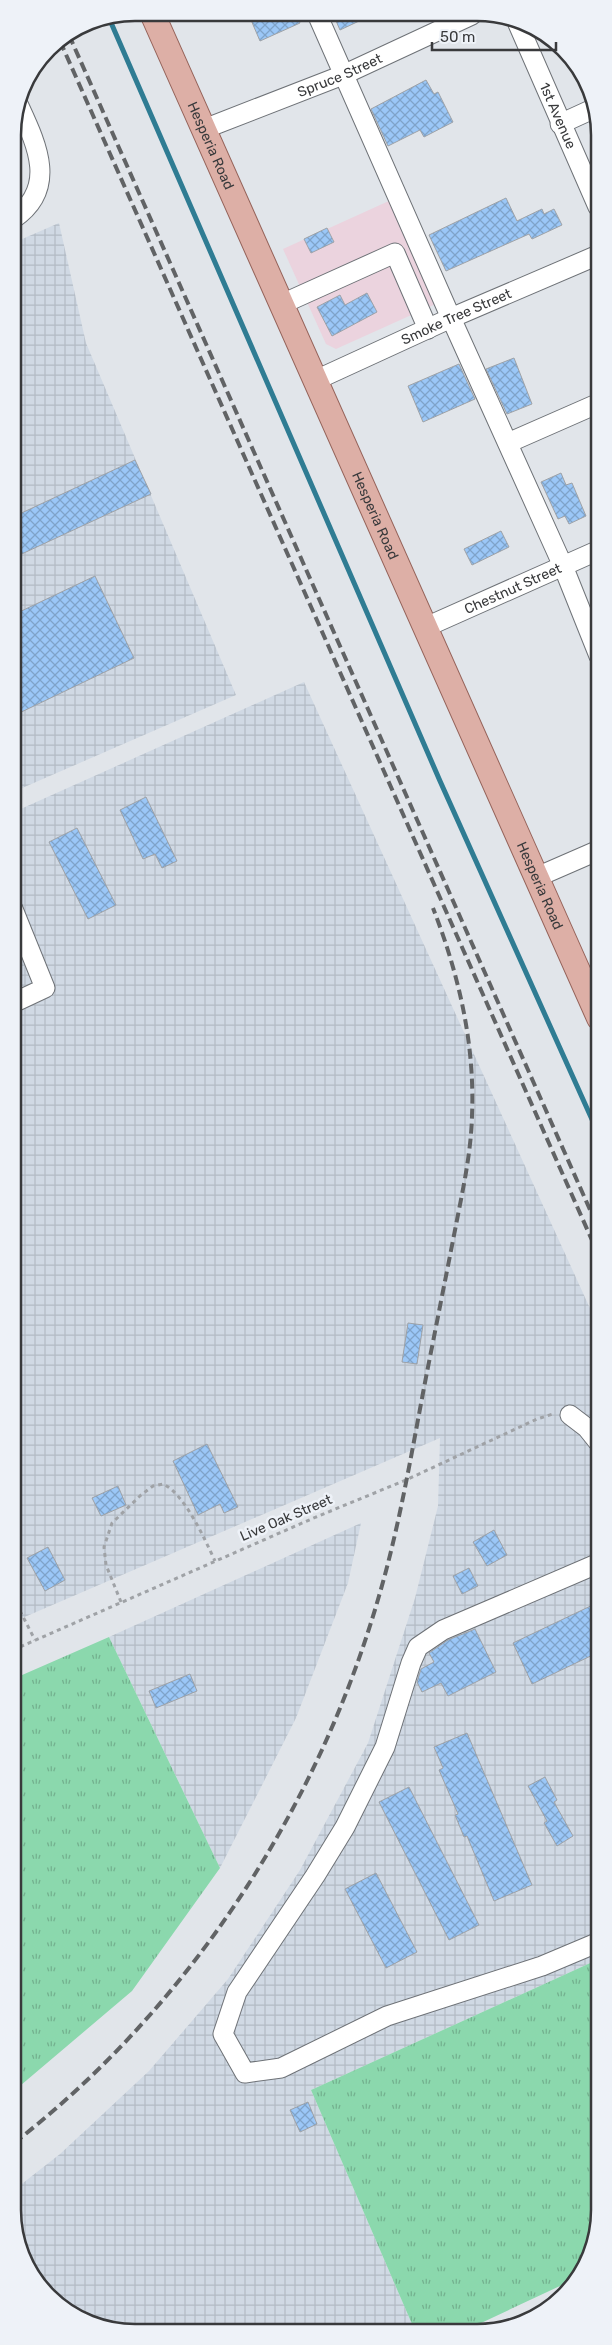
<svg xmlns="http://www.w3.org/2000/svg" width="612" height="2345" viewBox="0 0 612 2345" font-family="Rubik,sans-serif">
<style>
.commercial{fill:#ebd3de}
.industrial{fill:url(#industrial-grid)}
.grass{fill:url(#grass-tufts)}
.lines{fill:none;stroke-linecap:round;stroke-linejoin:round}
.stream{stroke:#2f7c93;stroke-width:5}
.building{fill:url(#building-cross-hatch);stroke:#9ea2a7}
.minor-casing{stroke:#6e7277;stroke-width:21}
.major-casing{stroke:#95635a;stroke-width:26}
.path{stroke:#9fa2a6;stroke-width:3;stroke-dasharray:4 4;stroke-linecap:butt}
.minor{stroke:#fff;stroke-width:19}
.major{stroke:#ddafa6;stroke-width:24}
.rail{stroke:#616365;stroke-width:4;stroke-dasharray:10 5;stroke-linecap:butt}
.labels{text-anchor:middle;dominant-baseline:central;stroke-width:5;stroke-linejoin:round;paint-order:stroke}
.street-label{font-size:14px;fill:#393a3c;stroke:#eef2f8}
.rim{fill:none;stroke:#393a3c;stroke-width:2.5}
</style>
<defs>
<pattern id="industrial-grid" width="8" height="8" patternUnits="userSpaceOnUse" patternTransform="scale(1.25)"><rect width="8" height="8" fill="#d0d9e4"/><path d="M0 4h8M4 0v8" fill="none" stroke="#b3bbc4"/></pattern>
<pattern id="grass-tufts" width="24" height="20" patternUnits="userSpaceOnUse" patternTransform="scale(1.25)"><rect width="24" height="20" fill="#8bd8ad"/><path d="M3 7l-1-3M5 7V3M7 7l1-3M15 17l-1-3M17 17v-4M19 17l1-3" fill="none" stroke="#73b08e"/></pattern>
<pattern id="building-cross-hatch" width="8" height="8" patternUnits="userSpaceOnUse" patternTransform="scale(1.25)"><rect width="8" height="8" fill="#9bc7f7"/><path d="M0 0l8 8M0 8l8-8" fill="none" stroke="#7fa3c9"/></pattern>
</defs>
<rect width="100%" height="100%" fill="#e1e5ea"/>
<path class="commercial" d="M391,200L438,303L336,349L326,344L283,249Z"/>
<path class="industrial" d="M59,223L86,343L236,695L13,792V243Z
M304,682L599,1328V1959L311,2090L415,2331L111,2330L74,2316L43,2291L14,2226V2190L60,2154L149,2071L228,1979L300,1870L368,1743L415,1598L438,1506L440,1438L13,1622V815L14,812Z
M361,1523L348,1583L296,1718L220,1868L109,1637Z"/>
<path class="grass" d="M109,1637L220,1868L132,1991L14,2091L13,1679Z
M599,1959V2218L590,2257L577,2278L464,2331H415L311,2090Z"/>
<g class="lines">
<path class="stream" d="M109,18L440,781L599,1135"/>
</g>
<path class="building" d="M248,13L296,14L300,23L260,41Z
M333,14H374L340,30Z
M426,80L434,94L438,92L453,122L424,137L420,130L388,146L371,109Z
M506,198L517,221L542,209L544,214L554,209L562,225L532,239L529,234L446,271L429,235Z
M327,228L334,242L311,253L304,239Z
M367,293L377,312L332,336L317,307L340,295L345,305Z
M514,358L532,404L507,414L486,369Z
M459,364L475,399L423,422L408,386Z
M135,460L151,494L13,558V517Z
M561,473L566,485L572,483L586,516L569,524L565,516L558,519L541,482Z
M501,531L509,547L472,565L464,549Z
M95,576L134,658L13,716V615Z
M146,797L177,861L162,868L155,854L143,859L120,810Z
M77,828L116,905L88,919L49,842Z
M408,1323L423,1325L417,1364L402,1362Z
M207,1444L238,1507L224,1513L220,1504L198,1515L173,1461Z
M118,1486L126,1505L101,1516L92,1498Z
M494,1530L507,1555L487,1566L473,1542Z
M48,1547L65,1580L45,1591L27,1558Z
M469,1568L478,1586L462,1594L453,1576Z
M599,1602V1652L532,1684L513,1643Z
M475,1629L496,1672L448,1696L441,1683L422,1692L417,1682L421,1669L434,1662L429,1653L448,1640Z
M190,1674L197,1691L156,1708L149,1691Z
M467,1733L532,1885L494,1901L467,1836L464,1837L455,1815L458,1814L439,1770L443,1768L434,1747Z
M545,1777L557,1800L554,1802L573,1836L557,1846L544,1823L547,1821L528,1786Z
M409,1787L479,1925L449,1940L379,1802Z
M376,1873L417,1952L386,1968L345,1889Z
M308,2102L317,2124L300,2132L290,2110Z"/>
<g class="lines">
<defs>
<g id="minor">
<path d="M317,14L451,318L563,566L599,656"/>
<path id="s1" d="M518,24L598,207"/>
<path d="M560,124L595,108"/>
<path id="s2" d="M204,129L343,75L472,15"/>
<path d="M13,219C59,188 36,143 18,104"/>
<path d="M282,304L395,253L428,329"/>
<path id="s3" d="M316,380L451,318L598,255"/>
<path d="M508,443L599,403"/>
<path id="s4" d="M426,627L599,550"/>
<path d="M537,877L599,850"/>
<path d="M13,909L45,988L13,1003"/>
<path d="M570,1415L587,1428L599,1443"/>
<path d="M599,1563L443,1630L418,1647L411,1663L385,1747L345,1827L315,1876L237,1992L223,2034L245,2073L281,2068L387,2016L542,1966L599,1942"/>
</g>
<g id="major">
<path id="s5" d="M152,13L599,1018"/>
</g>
</defs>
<use href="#minor" class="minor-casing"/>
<use href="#major" class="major-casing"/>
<path class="path" d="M13,1588L17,1605L35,1640
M121,1602L106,1565L104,1547L112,1523L141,1495L153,1486L163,1484C185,1494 205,1540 215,1561
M13,1650L316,1517L406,1480L537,1419L553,1414"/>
<use href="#minor" class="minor"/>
<use href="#major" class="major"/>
<path class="rail" d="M69,35L599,1230
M60,41L599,1256
M14,2143C189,2007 318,1809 379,1596C403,1514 415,1430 432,1347C440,1306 448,1266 456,1225C463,1189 471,1153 472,1116C475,1044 459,975 433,908"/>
</g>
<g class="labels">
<g class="street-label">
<text stroke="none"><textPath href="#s2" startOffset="146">Spruce Street</textPath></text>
<text stroke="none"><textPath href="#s1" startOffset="100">1st Avenue</textPath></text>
<text stroke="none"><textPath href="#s5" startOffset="145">Hesperia Road</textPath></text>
<text stroke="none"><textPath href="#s3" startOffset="154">Smoke Tree Street</textPath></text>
<text stroke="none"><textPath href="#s5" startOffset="550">Hesperia Road</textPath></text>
<text stroke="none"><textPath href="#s4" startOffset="95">Chestnut Street</textPath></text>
<text stroke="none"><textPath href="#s5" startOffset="955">Hesperia Road</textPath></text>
<text transform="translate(286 1518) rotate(-23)">Live Oak Street</text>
</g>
</g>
<path d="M0 0H612V2345H0ZM135 21H477A114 114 0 0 1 591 135V2210A114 114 0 0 1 477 2324H135A114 114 0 0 1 21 2210V135A114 114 0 0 1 135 21Z" fill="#eef2f8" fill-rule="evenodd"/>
<path class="rim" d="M135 21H477A114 114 0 0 1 591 135V2210A114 114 0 0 1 477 2324H135A114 114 0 0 1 21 2210V135A114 114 0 0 1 135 21Z"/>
<path d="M432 42v8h124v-8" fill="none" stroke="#393a3c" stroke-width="2.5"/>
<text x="440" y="42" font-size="15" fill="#393a3c" stroke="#eef2f8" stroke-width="4" paint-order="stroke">50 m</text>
</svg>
